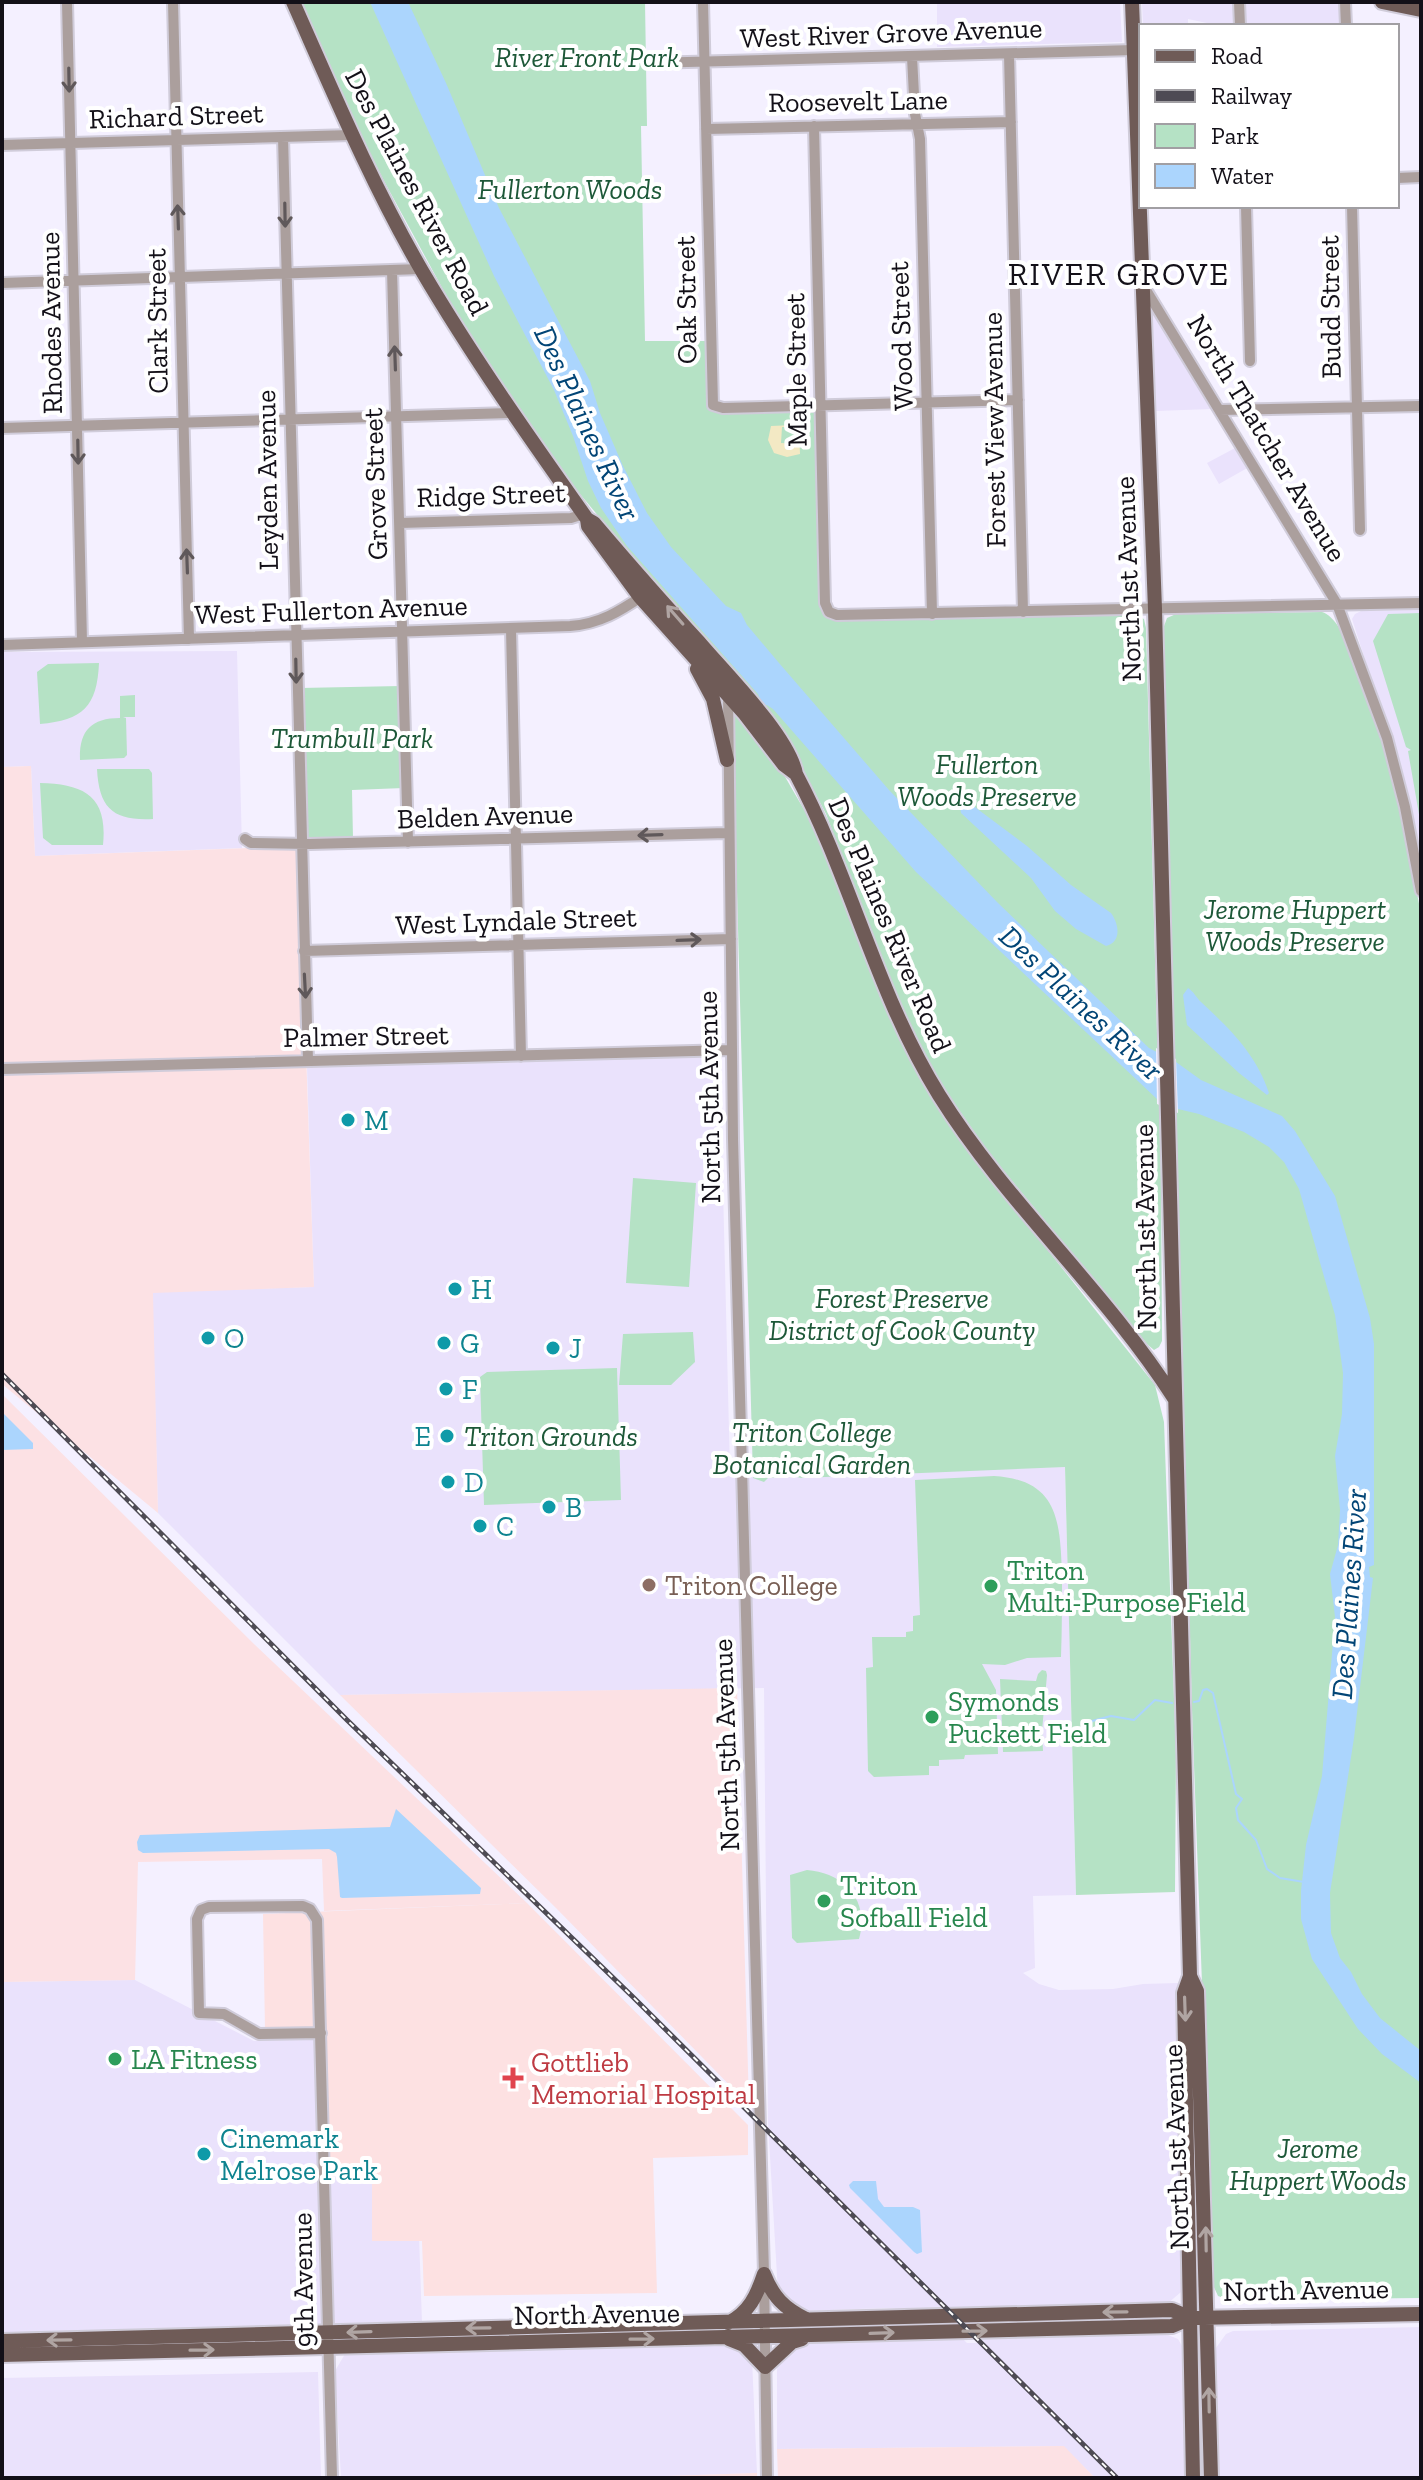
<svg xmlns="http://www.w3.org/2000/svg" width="1423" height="2480" viewBox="0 0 1423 2480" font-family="'Zilla Slab',serif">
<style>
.built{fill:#eae2fc}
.industrial{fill:#fce1e4}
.medical{fill:#fde1e2}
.green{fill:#b5e2c5}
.sand{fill:#f3e9c4;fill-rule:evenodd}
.water{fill:#abd5fd}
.pier{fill:#f4f0ff}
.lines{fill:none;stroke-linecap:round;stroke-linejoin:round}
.stream{stroke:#abd5fd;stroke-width:2}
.minor-casing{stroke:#d0ccda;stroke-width:14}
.major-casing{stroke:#d0ccda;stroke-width:18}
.minor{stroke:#ab9f9d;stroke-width:10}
.major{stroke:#6f5b57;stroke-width:14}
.rail-casing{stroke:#4e4b54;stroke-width:5}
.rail{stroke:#fff;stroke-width:2;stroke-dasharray:6;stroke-linecap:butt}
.oneway{stroke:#5f585a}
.oneway2{stroke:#b0a5a3}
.culture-dot{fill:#0f9aa8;stroke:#fff;stroke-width:3}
.education-dot{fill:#8d6e63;stroke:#fff;stroke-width:3}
.leisure-dot{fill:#2e9e5b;stroke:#fff;stroke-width:3}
.health-dot{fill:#e0444e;stroke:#fff;stroke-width:3}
.labels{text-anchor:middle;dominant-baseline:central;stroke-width:8;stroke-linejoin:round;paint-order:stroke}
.street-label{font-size:28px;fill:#131018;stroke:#fff}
.park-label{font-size:28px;font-style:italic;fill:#1d5838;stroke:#fff}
.culture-label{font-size:28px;fill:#0d838f;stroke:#fff;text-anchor:start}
.leisure-label{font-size:28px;fill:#27864d;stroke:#fff;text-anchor:start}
.education-label{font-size:28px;fill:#785e54;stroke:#fff;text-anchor:start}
.health-label{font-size:28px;fill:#be3a42;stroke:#fff;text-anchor:start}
.water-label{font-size:30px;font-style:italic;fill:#024576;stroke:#fff}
.quarter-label{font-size:32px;letter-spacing:2px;fill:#131018;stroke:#fff}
</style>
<rect width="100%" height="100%" fill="#f4f0ff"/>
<path class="built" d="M937,2H1120L1122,42L937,47Z
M1142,2H1342L1350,4L1351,26H1221L1188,19V26H1143Z
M1153,310L1212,409L1156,411L1151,311Z
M1237,447L1249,467L1219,484L1207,463Z
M1421,610V870L1383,716L1352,619L1355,614L1361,611Z
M237,651L242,848L35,856L31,766L2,767V652Z
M710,1056L717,1059L720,1066L730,1472L1065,1467L1076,1895L1033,1896L1035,1968L1023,1973L1039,1984L1059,1990L1113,1989L1143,1984L1178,1983L1181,2292L1167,2304L953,2310L945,2307L934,2308L936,2310L930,2311L887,2308L801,2311L778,2293L768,2122L764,1688L340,1695L158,1513L152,1292L314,1287L307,1067Z
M135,1980L254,2041L412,2030L422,2323L2,2333V1982Z
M1421,2327V2478H1216L1213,2352L1226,2334L1233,2331Z
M1163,2333L1178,2339L1186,2353L1189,2478H1095L1063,2446L777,2449V2369L782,2353L807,2342L962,2338L967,2343H985L980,2337Z
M728,2344L741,2350L752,2359L757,2473L606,2478H341L335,2371L345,2354Z
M318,2372L321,2478H2V2378Z"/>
<path class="industrial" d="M31,766L35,856L299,846L314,1287L153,1293L158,1513L2,1384V767Z
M2,1394L254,1644L527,1903L324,1911L322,1859L138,1862L135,1980L2,1982Z
M737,1688L749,2105L556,1908L340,1695Z
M1064,2446L1095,2478H778L777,2449Z
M757,2473V2478H606Z"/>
<path class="medical" d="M527,1903L748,2125V2155L653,2158L657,2293L424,2296L422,2241H372V2167L329,2168L325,2027L265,2030L263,1914Z"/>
<path class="green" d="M300,2H508L509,4L645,2L647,126H641L645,341H705L707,401L712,410L809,409L815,413L822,613L831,619L840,621L1030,615H1135L1144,619L1146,628L1161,1180L1162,1341L1159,1347L1154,1350L1148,1345L989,1153L943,1087L912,1032L894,993L826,814L793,750L570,482L501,383L446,295L384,181L344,101Z
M1322,612C1366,625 1412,865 1421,914V2298L1230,2300L1218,2296L1213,2285L1192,1710L1163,629L1167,618L1176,614Z
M1421,613V826L1408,751L1411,750L1406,747L1373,641L1388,614Z
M99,663C97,707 83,720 40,724L37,672L48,664Z
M401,686L404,788L352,790L353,839H308L300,688Z
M135,695V717H123L126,718L127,755L124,758L80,760C79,732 90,718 120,718V696Z
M732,708L773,756L817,832L880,997L925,1086L976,1160L1155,1385L1164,1422L1176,1754L1175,1892L1076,1895L1065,1467L801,1478L793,1476L768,1478L764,1482L753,1478Z
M97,769H149L152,773L153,819C114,821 99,809 97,769Z
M40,783C84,784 108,796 103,845H52L43,838Z
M633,1178L696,1183L689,1287L626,1283Z
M693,1332L695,1362L671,1385H619L623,1334Z
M617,1368L621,1500L484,1505L480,1377L487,1372Z
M994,1476C1059,1480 1060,1522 1062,1575C1062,1602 1062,1629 1061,1657L1027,1658L1005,1665L982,1664L996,1690L998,1754L965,1755L964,1759L939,1760V1766H929V1775L874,1777L868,1771L866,1668L873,1667L872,1637H906V1632L913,1631V1616L920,1615L915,1480Z
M1042,1670L1046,1671L1047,1675L1042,1731L1043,1751L1003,1752L1000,1679L1036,1681L1038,1674Z
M807,1870C845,1873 870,1901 859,1939L797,1943L792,1938L790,1875Z"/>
<path class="sand" d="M797,423L802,425L799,430L800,454L787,457L774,453L768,440L771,426L794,425ZM782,427H794L797,429V444L781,443Z"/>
<path class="water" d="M370,2H408L446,83L499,208L590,381L600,413L623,466L647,513L671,547L726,606L741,613L747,625L779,663L889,790L997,902L1149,1048L1176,1062L1201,1080L1282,1116L1295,1131L1335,1196L1370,1318L1374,1344V1565L1369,1567L1370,1577L1373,1578L1354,1738L1330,1893L1331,1933L1340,1958L1351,1972L1362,1994L1380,2018L1421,2051V2083L1382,2054L1358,2029L1312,1959L1301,1919V1891L1306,1845L1322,1776L1335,1617L1330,1574L1338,1545L1340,1510L1335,1456L1342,1414L1343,1373L1335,1315L1299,1189L1284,1162L1269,1147L1244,1132L1199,1114L1178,1109L1157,1099L916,872L773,709L767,705L763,706L758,694L627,546L601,508L588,481L573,436L554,390L494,276Z
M968,802L1027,846L1071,885L1111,913C1119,924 1122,942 1106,946L1076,929L1055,911L1031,878L961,813L960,807L962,803Z
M1188,988C1194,992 1196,997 1201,1002C1230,1029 1256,1054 1269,1093L1267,1095L1239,1073L1187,1025L1183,995Z
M2,1412L33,1443V1449L2,1450Z
M396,1809L481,1888L480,1894L342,1898L340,1897L337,1857L336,1853L329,1849L143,1853L138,1850L137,1842L140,1835L390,1827Z
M853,2181H876L878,2199L884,2207H913L920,2210L922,2252L917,2254L914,2252L850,2188L849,2185Z"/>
<path class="pier" d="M1156,1048L1176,1059L1178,1113L1157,1104Z"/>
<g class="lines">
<path class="stream" d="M1194,1702L1199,1701L1203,1690L1207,1689L1213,1693L1236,1794L1242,1799L1236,1808L1238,1820L1256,1840L1267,1869L1280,1878L1304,1882
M1068,1731L1089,1729L1092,1721L1111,1716L1134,1720L1155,1700L1172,1703"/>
<defs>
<path id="minor" d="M67,2L82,642
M173,2L189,639
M703,2L713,405L723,408L1018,400
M1239,2L1240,26
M1345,2L1346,26
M1009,54L1023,612
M912,57L915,114L920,139L932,614
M649,63L1134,50
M814,126L825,603L829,612L837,615L1421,603
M706,129L1011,122
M283,137L308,1061
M2,145L352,135
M1397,178L1421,177
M1246,206L1250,361
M1352,206L1360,530
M392,270L408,842
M2,283L421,269
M1143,285L1337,604L1387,738L1405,807L1421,891
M1219,410L1421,406
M2,428L511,413
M400,523L571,518L584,514
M511,629L521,1056
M2,645L570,626C600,624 620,611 644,595
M728,693L733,1139L764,2274L767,2478
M245,839L251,843L310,844L727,833
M304,951L731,939
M2,1069L732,1050
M321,2033L259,2034L224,2014L199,2013L197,1919L201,1910L209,1907L303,1906L310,1909L317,1920C323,2106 328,2292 332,2478"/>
<path id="major" d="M293,2C333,92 372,185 422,271C472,356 529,437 587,519L588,526L640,597L744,713L784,765L796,774
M1132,2L1155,609L1190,1976L1184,1993L1193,2478
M1382,2L1421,10
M587,519L594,523C628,563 663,603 699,642C725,673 789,736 796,774C851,878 877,995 939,1095C1007,1204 1105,1290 1174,1398
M697,669L713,699L727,760
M1190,1976L1197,1991L1211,2478
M764,2274C773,2297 784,2308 806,2319
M728,2323C749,2313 757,2295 764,2274
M729,2339L744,2345L765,2367L792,2342L802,2339
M2,2341L1172,2310L1191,2318L1421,2314
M2,2355L1172,2326L1191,2318"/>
</defs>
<use href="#minor" class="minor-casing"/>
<use href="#major" class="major-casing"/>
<use href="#minor" class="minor"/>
<use href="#major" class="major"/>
<defs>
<path id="rail" d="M2,1374L347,1720L633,1997L1117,2478"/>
</defs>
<use href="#rail" class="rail-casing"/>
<use href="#rail" class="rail"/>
</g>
<defs><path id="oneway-shaft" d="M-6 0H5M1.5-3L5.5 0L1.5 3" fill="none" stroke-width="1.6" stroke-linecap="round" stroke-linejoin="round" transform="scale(2)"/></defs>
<g class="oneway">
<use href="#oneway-shaft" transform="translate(69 80) rotate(89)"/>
<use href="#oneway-shaft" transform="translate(285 215) rotate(89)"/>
<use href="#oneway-shaft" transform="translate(178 217) rotate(-92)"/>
<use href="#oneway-shaft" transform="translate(395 358) rotate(-92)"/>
<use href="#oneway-shaft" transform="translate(78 452) rotate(89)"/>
<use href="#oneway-shaft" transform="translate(187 561) rotate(-92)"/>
<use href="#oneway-shaft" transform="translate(296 671) rotate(89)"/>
<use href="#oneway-shaft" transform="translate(650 835) rotate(178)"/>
<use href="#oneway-shaft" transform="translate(689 940) rotate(-2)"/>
<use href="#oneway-shaft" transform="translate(305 986) rotate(87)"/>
</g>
<g class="oneway2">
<use href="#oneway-shaft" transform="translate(675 615) rotate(-131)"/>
<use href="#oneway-shaft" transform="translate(1185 2009) rotate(88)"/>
<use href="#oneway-shaft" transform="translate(1206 2239) rotate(-91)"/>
<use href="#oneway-shaft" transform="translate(1115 2312) rotate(179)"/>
<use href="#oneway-shaft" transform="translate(478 2328) rotate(179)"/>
<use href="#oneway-shaft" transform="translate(975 2331) rotate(-1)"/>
<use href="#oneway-shaft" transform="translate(359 2332) rotate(178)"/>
<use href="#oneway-shaft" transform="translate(882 2333) rotate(-2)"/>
<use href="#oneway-shaft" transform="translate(642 2339) rotate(-1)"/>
<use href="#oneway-shaft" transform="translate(59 2340) rotate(179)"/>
<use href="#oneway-shaft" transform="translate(202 2350) rotate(-1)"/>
<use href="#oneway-shaft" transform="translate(1209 2400) rotate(-91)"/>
</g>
<g class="culture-dot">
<circle cx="348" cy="1120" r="8"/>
<circle cx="455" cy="1289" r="8"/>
<circle cx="208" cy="1338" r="8"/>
<circle cx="444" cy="1343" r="8"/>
<circle cx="553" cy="1348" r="8"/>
<circle cx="446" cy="1389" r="8"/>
<circle cx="447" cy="1436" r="8"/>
<circle cx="448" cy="1482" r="8"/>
<circle cx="549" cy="1507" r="8"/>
<circle cx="480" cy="1526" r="8"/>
<circle cx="204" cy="2154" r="8"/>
</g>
<circle class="education-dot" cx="649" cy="1585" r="8"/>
<g class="leisure-dot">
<circle cx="991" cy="1586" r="8"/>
<circle cx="932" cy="1717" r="8"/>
<circle cx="824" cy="1901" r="8"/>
<circle cx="115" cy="2059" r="8"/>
</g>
<path class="health-dot" d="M509 2066h8v8h8v8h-8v8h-8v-8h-8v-8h8z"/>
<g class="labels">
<g class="street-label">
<text transform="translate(891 33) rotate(-2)">West River Grove Avenue</text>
<text transform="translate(858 101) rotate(-1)">Roosevelt Lane</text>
<text transform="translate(176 116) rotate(-2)">Richard Street</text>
<text transform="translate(417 192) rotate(62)">Des Plaines River Road</text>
<text transform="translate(686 300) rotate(-91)">Oak Street</text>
<text transform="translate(1330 307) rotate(-91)">Budd Street</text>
<text transform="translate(157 321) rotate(-91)">Clark Street</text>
<text transform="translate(51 323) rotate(-91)">Rhodes Avenue</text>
<text transform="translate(901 336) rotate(-92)">Wood Street</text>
<text transform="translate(796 370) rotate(-91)">Maple Street</text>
<text transform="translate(994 430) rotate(-91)">Forest View Avenue</text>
<text transform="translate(1267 438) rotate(59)">North Thatcher Avenue</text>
<text transform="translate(267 480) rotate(-91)">Leyden Avenue</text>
<text transform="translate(375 484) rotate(-92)">Grove Street</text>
<text transform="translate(491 495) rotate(-2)">Ridge Street</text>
<text transform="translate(1128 579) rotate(-92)">North 1st Avenue</text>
<text transform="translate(331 610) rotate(-2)">West Fullerton Avenue</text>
<text transform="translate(485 816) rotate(-2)">Belden Avenue</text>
<text transform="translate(516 921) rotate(-2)">West Lyndale Street</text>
<text transform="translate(890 925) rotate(67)">Des Plaines River Road</text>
<text transform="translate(366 1036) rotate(-1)">Palmer Street</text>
<text transform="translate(709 1097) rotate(-91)">North 5th Avenue</text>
<text transform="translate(1145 1227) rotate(-91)">North 1st Avenue</text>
<text transform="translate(726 1745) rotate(-92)">North 5th Avenue</text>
<text transform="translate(1176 2147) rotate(-92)">North 1st Avenue</text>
<text transform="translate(303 2280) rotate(-91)">9th Avenue</text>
<text transform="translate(1306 2290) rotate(-1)">North Avenue</text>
<text transform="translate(597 2314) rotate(-1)">North Avenue</text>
</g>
<g class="park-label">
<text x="587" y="57">River Front Park</text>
<text x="570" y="189">Fullerton Woods</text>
<text x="352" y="738">Trumbull Park</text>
<text x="987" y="764">Fullerton<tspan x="987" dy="32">Woods Preserve</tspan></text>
<text x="1295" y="909">Jerome Huppert<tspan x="1295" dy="32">Woods Preserve</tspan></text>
<text x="902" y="1298">Forest Preserve<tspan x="902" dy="32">District of Cook County</tspan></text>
<text x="812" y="1432">Triton College<tspan x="812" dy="32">Botanical Garden</tspan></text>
<text x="551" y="1436">Triton Grounds</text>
<text x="1318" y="2148">Jerome<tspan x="1318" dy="32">Huppert Woods</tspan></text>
</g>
<g class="culture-label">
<text x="364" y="1120">M</text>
<text x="471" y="1289">H</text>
<text x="224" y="1338">O</text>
<text x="460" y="1343">G</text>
<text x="569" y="1348">J</text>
<text x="462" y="1389">F</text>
<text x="431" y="1436" text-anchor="end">E</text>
<text x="464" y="1482">D</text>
<text x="565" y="1507">B</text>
<text x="496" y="1526">C</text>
<text x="220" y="2138">Cinemark<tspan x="220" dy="32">Melrose Park</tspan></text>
</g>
<g class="leisure-label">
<text x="1007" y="1570">Triton<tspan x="1007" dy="32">Multi-Purpose Field</tspan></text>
<text x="948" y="1701">Symonds<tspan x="948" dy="32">Puckett Field</tspan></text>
<text x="840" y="1885">Triton<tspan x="840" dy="32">Sofball Field</tspan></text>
<text x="131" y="2059">LA Fitness</text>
</g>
<g class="education-label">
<text x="665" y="1585">Triton College</text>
</g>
<g class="health-label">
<text x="531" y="2062">Gottlieb<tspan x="531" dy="32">Memorial Hospital</tspan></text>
</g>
<g class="water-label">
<text transform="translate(587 423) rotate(65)">Des Plaines River</text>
<text transform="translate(1081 1003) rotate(43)">Des Plaines River</text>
<text transform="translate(1349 1594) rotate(-86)">Des Plaines River</text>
</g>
<g class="quarter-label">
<text x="1119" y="274">RIVER GROVE</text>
</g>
</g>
<rect width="1423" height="2480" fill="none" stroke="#131018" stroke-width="8"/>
<rect x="1139" y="24" width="260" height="184" fill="#ffffff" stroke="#a19fa3" stroke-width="2"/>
<rect x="1155" y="50" width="40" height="12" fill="#6f5b57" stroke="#a19fa3" stroke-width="2"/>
<text x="1211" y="64" font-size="24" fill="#131018">Road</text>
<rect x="1155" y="90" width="40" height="12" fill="#4e4b54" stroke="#a19fa3" stroke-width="2"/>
<text x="1211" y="104" font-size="24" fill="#131018">Railway</text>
<rect x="1155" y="124" width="40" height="24" fill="#b5e2c5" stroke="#a19fa3" stroke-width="2"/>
<text x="1211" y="144" font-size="24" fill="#131018">Park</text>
<rect x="1155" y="164" width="40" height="24" fill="#abd5fd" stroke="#a19fa3" stroke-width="2"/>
<text x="1211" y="184" font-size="24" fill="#131018">Water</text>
</svg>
